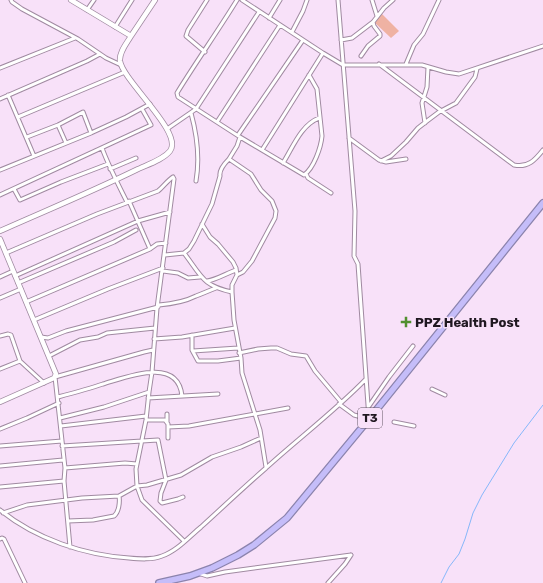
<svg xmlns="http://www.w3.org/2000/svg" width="543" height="583" viewBox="0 0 543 583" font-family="Rubik,sans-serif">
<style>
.green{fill:#efb2a3}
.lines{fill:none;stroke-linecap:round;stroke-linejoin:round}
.stream{stroke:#86b7fa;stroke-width:1}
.street-casing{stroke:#a08aa1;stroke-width:5}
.secondary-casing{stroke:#a08aa1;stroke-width:6}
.highway-casing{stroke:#8b83ad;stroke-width:8}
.street{stroke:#fff;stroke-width:3}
.secondary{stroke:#fff;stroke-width:4.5}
.highway{stroke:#c5bdf9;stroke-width:5.5}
.poi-dot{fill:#518f2f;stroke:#f8e1f9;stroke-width:1.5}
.labels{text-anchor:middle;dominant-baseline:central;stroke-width:3;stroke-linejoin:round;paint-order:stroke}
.shield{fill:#f8e1f9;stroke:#615462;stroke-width:1}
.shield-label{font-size:12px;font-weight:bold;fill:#201821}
.poi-label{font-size:13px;font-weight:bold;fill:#201821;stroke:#f8e1f9;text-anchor:start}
</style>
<rect width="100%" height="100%" fill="#f8e1f9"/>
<path class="green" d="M382,14L399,31L391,38L374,22Z"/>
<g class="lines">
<path class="stream" d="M441,583L449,567L459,554L465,539L473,513L482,495L514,443L543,405"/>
<defs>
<path id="street" d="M11,0L12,2L22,9L78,39L106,58L121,65
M237,0C218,31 196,62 177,93L178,97L240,137L304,175C314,168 321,147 322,136L317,89L309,75
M242,0L323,53L343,65H422L446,72L459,74L543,46
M338,0L355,211L354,256L358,264L369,419L354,415L339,404
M372,0L377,16
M87,10L94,0
M269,18L280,0
M115,27L132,0
M292,32L303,11L307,0
M341,40L352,38L373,22
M205,52L186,36L188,30L207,0
M361,56L368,46L380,36V34L374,26L373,22L384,8L393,0
M379,64L514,165C528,168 535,160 543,150
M406,64L414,45L423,34L439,0
M0,68L75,38
M8,95L34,156
M0,99L87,61L100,54
M191,113C197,135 200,158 196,181
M18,117L125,72
M217,122L280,25
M425,123L422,103L427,87L428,67
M58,125L66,143
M167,129L196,109L259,12
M238,135L303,40
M27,137L58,125L83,112L91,133
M349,138L379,160L386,162L406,159
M102,148C109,167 118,184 127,202
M262,150L323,53
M229,159L237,146L240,137
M381,161L391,156L406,142L418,128L427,121L439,112L456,103L475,77L477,69
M283,163C293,147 301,125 319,118
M110,169L136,158
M0,170L91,133L126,117L150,104
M306,174L308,178L331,193
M173,177L174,179L157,308L152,372L149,392L146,420L136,469L137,486L142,500L184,541
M14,189L20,200L61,182L108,164
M0,195L151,125L142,109
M129,201L150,249
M202,224L210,237L218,244L233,262L236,268L237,275
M6,253L97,214L158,191C163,187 168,180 173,177
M184,253C201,275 202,286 232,292
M165,255L184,253L189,249L194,241L212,204L220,176C219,170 225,163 229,159L251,174L261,190L272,201L276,211L275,218L252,261L243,272L237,275L232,285V292L234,320L241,358L242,373L260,430L266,467
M163,271L178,273L188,278L200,277
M15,276L138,221L170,212
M0,277L13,271
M207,281C216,280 227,273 236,270
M18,283L114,242L136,230
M0,298L21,289
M26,302L150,249L157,244L166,243
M34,320L108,289L163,268
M192,335V350L198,361H218L241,358
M0,336L8,334L11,335L20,361
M41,337L48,338L66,331L158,307L159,305C171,304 186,301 196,296C204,293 208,291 216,288
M154,339L182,337L235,328
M193,351L238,348
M239,353L258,349L271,348H277L291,354L306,356L315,371L341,402
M49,356L80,340L98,337L107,333L155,328
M0,369L20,361L44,383
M432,389L445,395
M58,397C73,393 88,389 103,384C127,377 178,356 182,396
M148,398L218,394
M369,406L389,377L413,346
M167,414V422
M60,418L104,407L149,392
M146,420H165L168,424V438
M394,422L414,426
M61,426L146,416
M168,427L189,426L288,408
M0,429L27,418L59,403
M0,446L62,441
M62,446L158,440L166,480L161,493L160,501L162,503L178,499L183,497
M0,466L63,460
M65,468L125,463L137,464
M0,487L64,481
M0,510C36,539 84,555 129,558C140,559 152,560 162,556C177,551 189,537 201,527C223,507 244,487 266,468C299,438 335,411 366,379
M3,513L27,505L82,498L119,496L137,486L147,485L181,475L212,457L241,447L261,438
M68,521L93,520L114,516C119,512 120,502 119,496
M0,539L2,538L4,539L25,583
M70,547L64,481L65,468L55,377L144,352L153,350
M198,573L207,576L225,572L351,555
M328,583L345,564L351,555"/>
<path id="secondary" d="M71,0L131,36L155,0
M0,231C45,211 91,192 136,170C146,165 163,160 170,151C184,133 123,81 120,61C119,52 127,43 131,36
M0,239L56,374L54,378L0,402"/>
<path id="highway" d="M159,583L190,576L212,568L238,555L254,545L287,518L369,419L543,203"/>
</defs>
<use href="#street" class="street-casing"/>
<use href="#secondary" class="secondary-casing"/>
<use href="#highway" class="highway-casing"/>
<use href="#street" class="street"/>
<use href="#secondary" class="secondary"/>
<use href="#highway" class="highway"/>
</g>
<path class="poi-dot" d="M404 316h4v4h4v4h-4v4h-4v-4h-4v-4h4z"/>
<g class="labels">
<rect class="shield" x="358" y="408" width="24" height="20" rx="3"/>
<g class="shield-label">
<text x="370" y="418">T3</text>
</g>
<g class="poi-label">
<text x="415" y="322">PPZ Health Post</text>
</g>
</g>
</svg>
